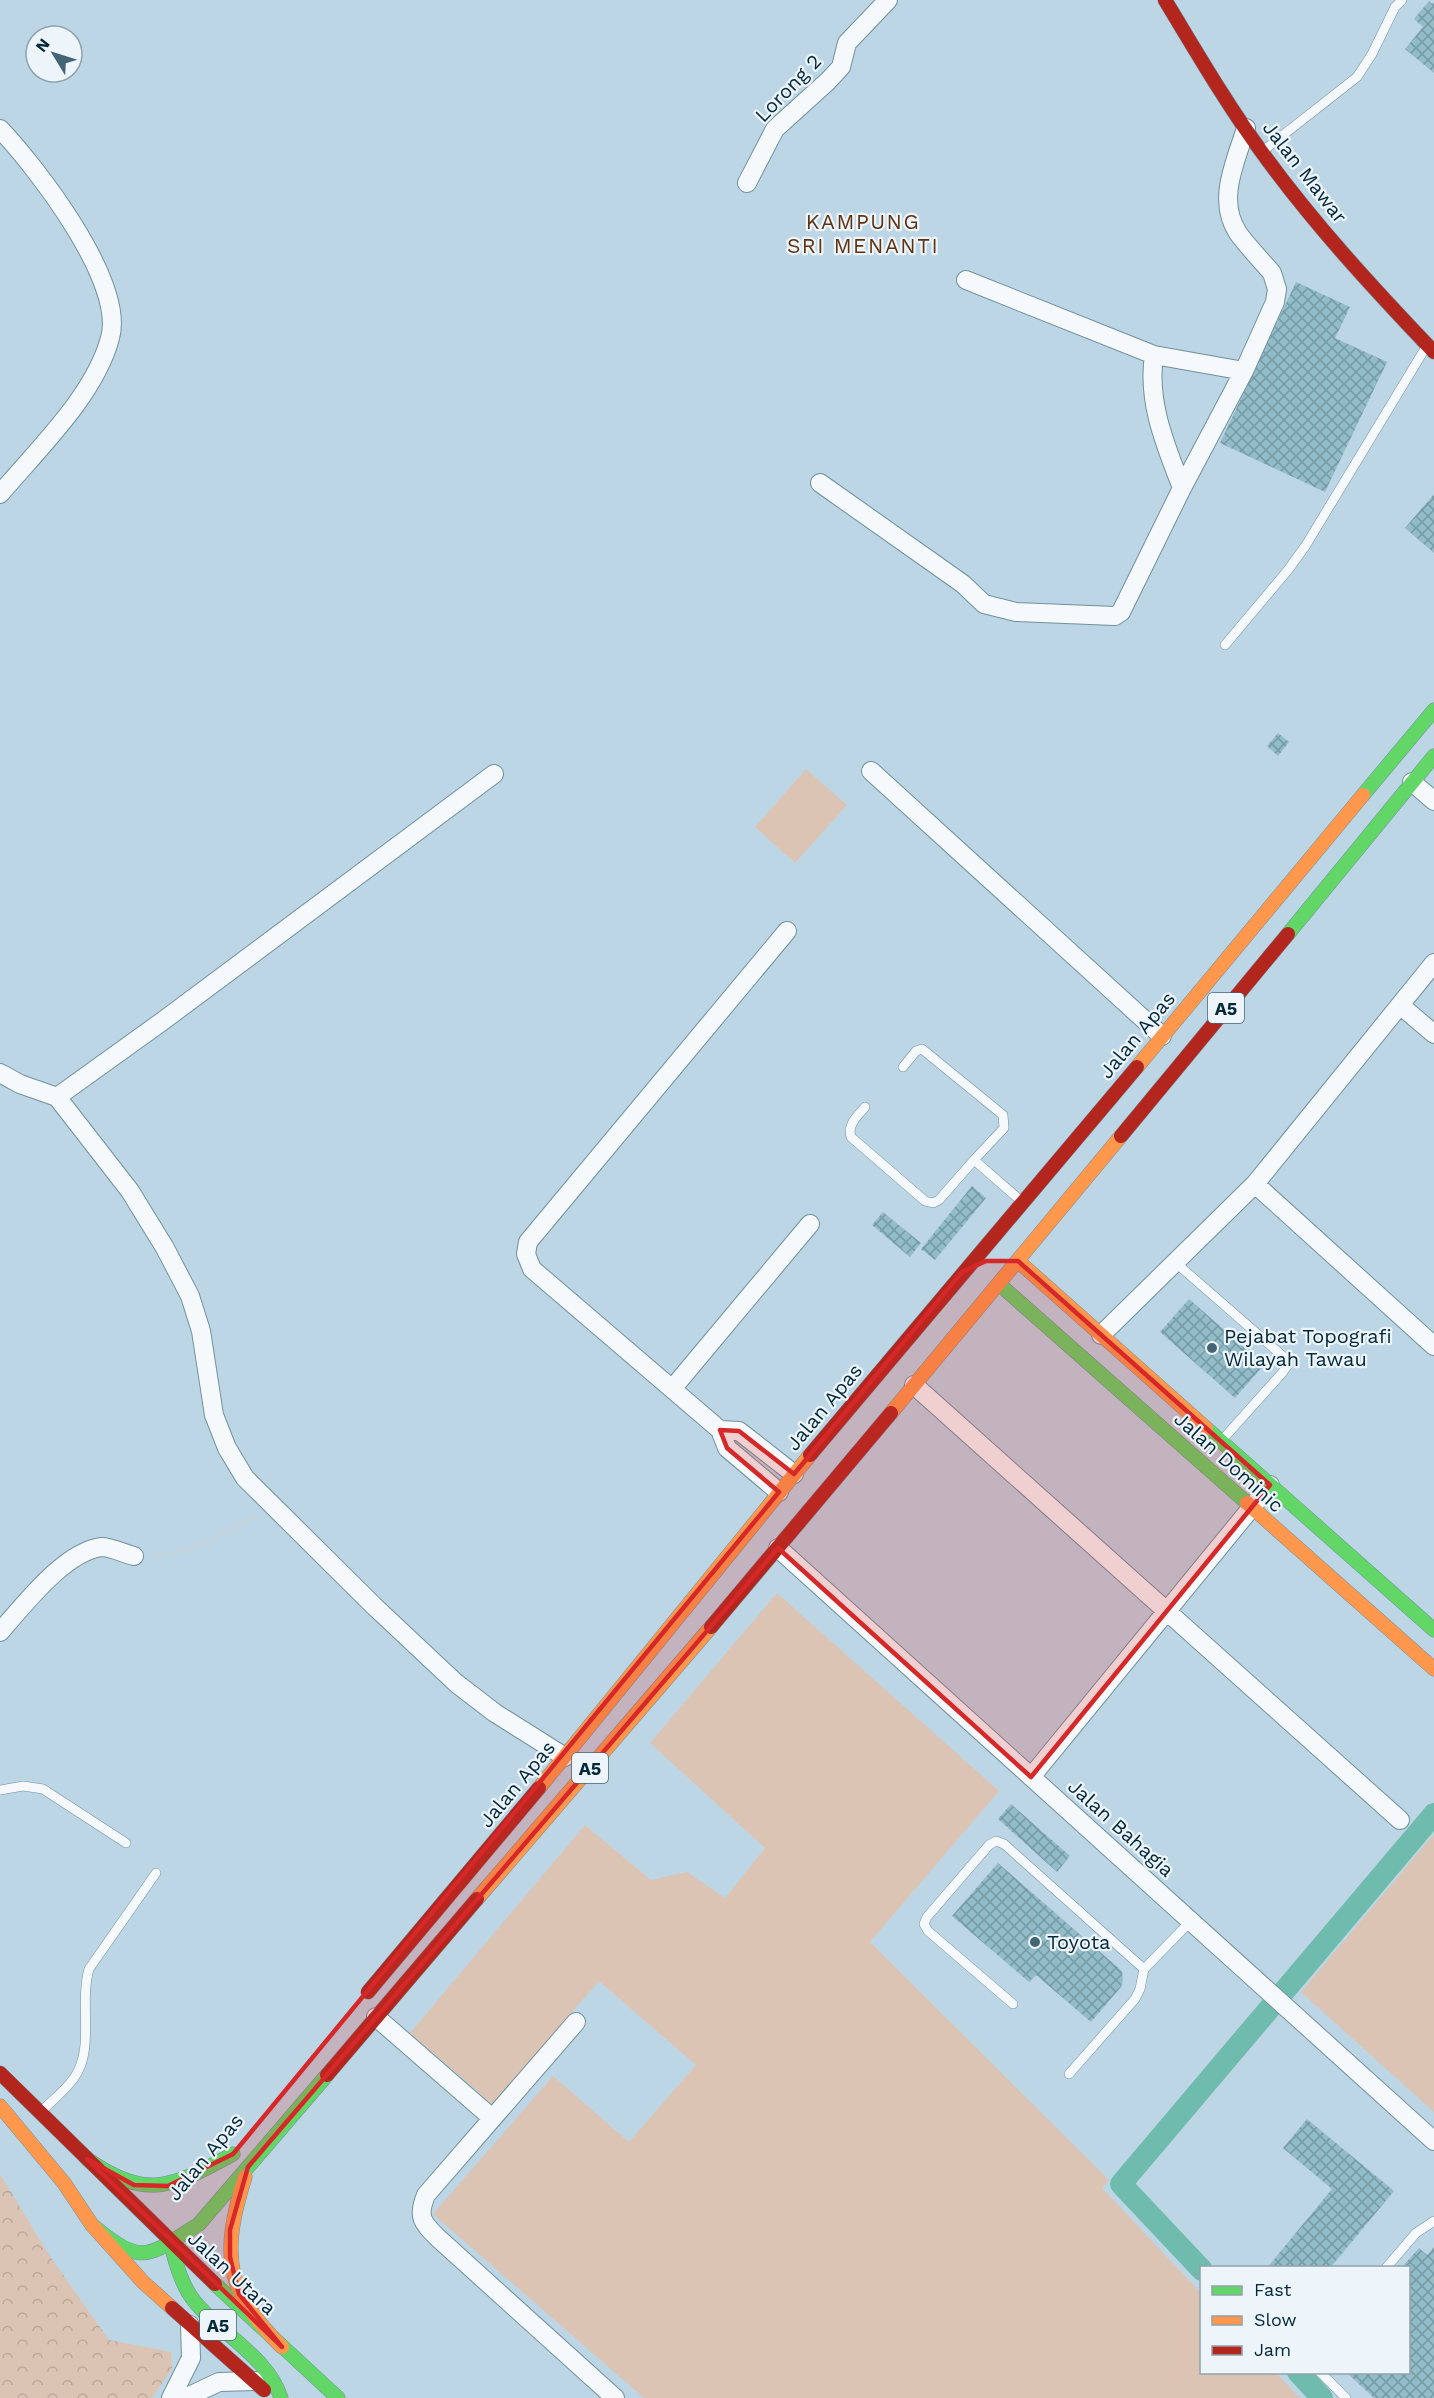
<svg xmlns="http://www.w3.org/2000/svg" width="1434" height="2398" viewBox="0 0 1434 2398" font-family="'Work Sans',sans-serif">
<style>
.grass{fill:#dcc4b4}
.forest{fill:url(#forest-crowns)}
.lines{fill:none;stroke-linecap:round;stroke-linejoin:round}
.canal{stroke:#6fbbae;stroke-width:22}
.building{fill:url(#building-cross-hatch)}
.lane-casing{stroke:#70909e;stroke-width:10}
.street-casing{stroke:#70909e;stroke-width:20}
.fast-casing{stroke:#70909e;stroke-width:15}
.slow-casing{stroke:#70909e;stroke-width:15}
.jam-casing{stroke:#70909e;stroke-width:15}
.path{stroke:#c9d2d7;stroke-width:4;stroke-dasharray:4.5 4.5;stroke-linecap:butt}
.lane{stroke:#f5f9fb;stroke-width:9}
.street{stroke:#f5f9fb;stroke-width:18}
.fast{stroke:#63d668;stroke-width:14}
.slow{stroke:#ff974d;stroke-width:14}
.jam{stroke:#b3261e;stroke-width:14}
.marked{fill:#d62828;fill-opacity:0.2;stroke:#d62828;stroke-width:4.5;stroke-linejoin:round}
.poi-dot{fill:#446575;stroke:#edf5fa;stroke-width:2}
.labels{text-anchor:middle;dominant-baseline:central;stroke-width:4.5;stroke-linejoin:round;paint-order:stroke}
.shield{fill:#edf5fa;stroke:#496673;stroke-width:1.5}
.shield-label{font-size:18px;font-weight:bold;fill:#032839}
.street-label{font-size:20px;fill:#032839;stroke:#edf5fa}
.poi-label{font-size:20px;fill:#032839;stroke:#edf5fa;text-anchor:start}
.neighbourhood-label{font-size:21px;letter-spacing:1.5px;fill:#5f320f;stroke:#edf5fa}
</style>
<defs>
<pattern id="forest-crowns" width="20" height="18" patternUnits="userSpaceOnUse" patternTransform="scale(1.5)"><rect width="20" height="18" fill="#dcc4b4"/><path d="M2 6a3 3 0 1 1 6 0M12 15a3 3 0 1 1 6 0" fill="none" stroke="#bba89c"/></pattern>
<pattern id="building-cross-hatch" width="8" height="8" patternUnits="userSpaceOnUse" patternTransform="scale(1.5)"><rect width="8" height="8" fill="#91bcc8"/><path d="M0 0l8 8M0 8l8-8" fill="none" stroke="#7499a3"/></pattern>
</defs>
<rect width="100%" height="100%" fill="#bdd6e5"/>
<path class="grass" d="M806,769L847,805L795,863L755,827Z
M777,1593L999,1791L870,1942L1109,2180L1102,2188L1201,2293L1202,2372L1276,2373L1300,2398H644L433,2214L553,2076L629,2142L696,2065L599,1981L492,2104L410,2033L585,1825L651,1880L687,1872L725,1898L765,1848L650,1743Z
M1434,1834V2112L1301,1992Z"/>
<path class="forest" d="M0,2174L49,2255L109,2340L171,2352L172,2369L152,2398H0Z"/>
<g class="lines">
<path class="canal" d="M1202,2270L1121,2184L1434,1814
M1298,2372L1322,2398"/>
</g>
<path class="building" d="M1429,1L1432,4L1434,2V73L1405,49L1423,27L1414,19Z
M1296,282L1350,307L1335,338L1387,362L1325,492L1220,443Z
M1434,494V553L1405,528Z
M1278,733L1289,742L1278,756L1267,746Z
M972,1186L986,1198L935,1260L921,1249Z
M883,1212L921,1243L910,1257L872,1225Z
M1189,1299L1264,1365L1235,1398L1160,1332Z
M1011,1804L1070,1856L1057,1872L998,1819Z
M998,1863L1122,1971L1123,1981L1121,1987L1091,2022L1036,1975L1029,1982L952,1916Z
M1307,2119L1394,2191L1330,2268H1267L1332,2189L1283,2148Z
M1434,2247V2398H1374L1346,2372H1408V2268H1401L1419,2248L1427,2255Z"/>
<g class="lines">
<defs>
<path id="lane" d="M1264,150L1357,77L1372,54L1395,7L1402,0
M1225,645L1288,570L1306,545L1426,347
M903,1067L916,1051L922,1049L1003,1115L1004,1128L974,1160
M865,1107C858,1116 847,1124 851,1137L925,1201L933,1203L939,1200L974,1160L1019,1199
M1176,1263L1285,1358L1287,1366L1283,1372L1223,1439
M0,1790L23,1786L43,1789L126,1843
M1013,2004L928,1931L924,1924L927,1917L989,1845L996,1841L1004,1844L1144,1969L1191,1921
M1069,2074L1135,1999L1140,1989L1144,1969
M41,2112C51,2101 65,2091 74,2078C95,2049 79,2005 89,1969L156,1873
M1386,2268L1416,2233L1434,2221
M1320,2372L1346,2398"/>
<path id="street" d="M0,129C37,168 126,283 110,338C95,395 38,449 0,494
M747,183L775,129L828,81L841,67L847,43L888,0
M966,280L1154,355L1244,371
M1154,355C1147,402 1165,444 1182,488
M820,483L963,584L984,604L1016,612L1115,616L1121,612L1182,488L1244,371L1275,302L1277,289L1272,273C1261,260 1248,247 1238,233C1216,200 1236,161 1246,128
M871,771L1162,1036
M1412,782L1434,801
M1400,1005L1434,1034
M0,1073L20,1084L57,1097L130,1191L165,1248L190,1296L201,1331L214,1415L227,1448L245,1478L374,1606L456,1683L495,1713L565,1757
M57,1097L160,1023L494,774
M1255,1184L1434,1346
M1101,1335L1255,1184L1434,963
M914,1385L1400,1820
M672,1389L810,1224
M720,1430L739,1431L794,1474
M779,1492L727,1448L720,1430L532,1269L526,1254L528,1242L787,931
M778,1548L1434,2141
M0,1632C24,1605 65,1551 102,1547C111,1547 125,1554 134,1556
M1031,1777L1270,1485
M376,2017L492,2118
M576,2022L426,2195C417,2217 422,2222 438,2238L615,2398
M171,2398L191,2358L190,2325
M185,2398L219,2382L255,2381"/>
<path id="fast" d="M1363,795L1434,710
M1288,934L1434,756
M999,1284L1247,1503
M1206,1428L1434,1630
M87,2159C148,2201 172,2187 233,2154
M92,2225C143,2267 147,2257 199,2224L327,2075
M170,2242C176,2263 181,2285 195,2302C221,2334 268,2357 281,2398
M215,2284L338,2398"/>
<path id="slow" d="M1137,1067L1363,795
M1018,1261L1206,1428
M891,1413L1121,1136
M1247,1503L1434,1669
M539,1788L810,1455
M477,1899L711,1627
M0,2106L64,2183L92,2225L143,2282L172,2308
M245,2177C221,2253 224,2290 282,2347"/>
<path id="jam" d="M1165,0C1196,51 1226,103 1261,151C1313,223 1373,288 1434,352
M1121,1136L1288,934
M810,1455L1137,1067
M711,1627L891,1413
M368,1992L539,1788
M0,2073L215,2284
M327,2075L477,1899
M172,2308L264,2390"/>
</defs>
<use href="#lane" class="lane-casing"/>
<use href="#street" class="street-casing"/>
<use href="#fast" class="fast-casing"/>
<use href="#slow" class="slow-casing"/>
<use href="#jam" class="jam-casing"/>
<path class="path" d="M152,1556C189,1555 225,1533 256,1515"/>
<use href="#lane" class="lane"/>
<use href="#street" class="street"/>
<use href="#fast" class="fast"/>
<use href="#slow" class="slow"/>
<use href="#jam" class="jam"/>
</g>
<path class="marked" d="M986,1261H1018L1270,1485L1031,1777L778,1548L248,2167L230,2230V2257L239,2294L282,2347L87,2159L134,2185L168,2186L233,2154L779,1492L727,1448L720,1430L739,1431L794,1474L962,1272Z"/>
<g class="poi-dot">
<circle cx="1212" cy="1348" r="6"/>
<circle cx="1035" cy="1942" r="6"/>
</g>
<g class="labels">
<g class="shield">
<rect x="1208" y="993" width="36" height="30" rx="4.5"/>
<rect x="572" y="1753" width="36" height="30" rx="4.5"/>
<rect x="200" y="2310" width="36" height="30" rx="4.5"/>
</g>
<g class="shield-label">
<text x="1226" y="1008">A5</text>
<text x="590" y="1768">A5</text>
<text x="218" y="2325">A5</text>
</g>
<g class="street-label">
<text transform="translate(788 88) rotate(-46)">Lorong 2</text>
<text transform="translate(1305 172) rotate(52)">Jalan Mawar</text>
<text transform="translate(1137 1035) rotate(-50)">Jalan Apas</text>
<text transform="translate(824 1407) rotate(-50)">Jalan Apas</text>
<text transform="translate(1229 1462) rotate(42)">Jalan Dominic</text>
<text transform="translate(517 1784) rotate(-50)">Jalan Apas</text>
<text transform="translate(1121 1828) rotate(42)">Jalan Bahagia</text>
<text transform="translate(205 2157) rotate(-50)">Jalan Apas</text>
<text transform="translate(232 2273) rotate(43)">Jalan Utara</text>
</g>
<g class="poi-label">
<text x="1224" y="1336">Pejabat Topografi<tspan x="1224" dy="23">Wilayah Tawau</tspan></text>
<text x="1047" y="1942">Toyota</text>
</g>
<g class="neighbourhood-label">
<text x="863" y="221">KAMPUNG<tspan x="863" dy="24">SRI MENANTI</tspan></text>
</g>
</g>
<rect x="1200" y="2266" width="210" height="108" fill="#edf5fa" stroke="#8fa3ad" stroke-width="1.5"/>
<rect x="1212" y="2286" width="30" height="9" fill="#63d668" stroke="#8fa3ad" stroke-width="1.5"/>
<text x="1254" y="2296" font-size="18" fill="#032839">Fast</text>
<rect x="1212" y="2316" width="30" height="9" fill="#ff974d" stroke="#8fa3ad" stroke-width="1.5"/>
<text x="1254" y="2326" font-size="18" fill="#032839">Slow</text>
<rect x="1212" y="2346" width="30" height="9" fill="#b3261e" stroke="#8fa3ad" stroke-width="1.5"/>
<text x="1254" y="2356" font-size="18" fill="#032839">Jam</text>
<g transform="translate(54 54) rotate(308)"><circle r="28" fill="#edf5fa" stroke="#8fa3ad" stroke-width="1.5"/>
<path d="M0-4.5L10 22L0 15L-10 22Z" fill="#446575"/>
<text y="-9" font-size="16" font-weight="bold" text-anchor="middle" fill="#032839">N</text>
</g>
</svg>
